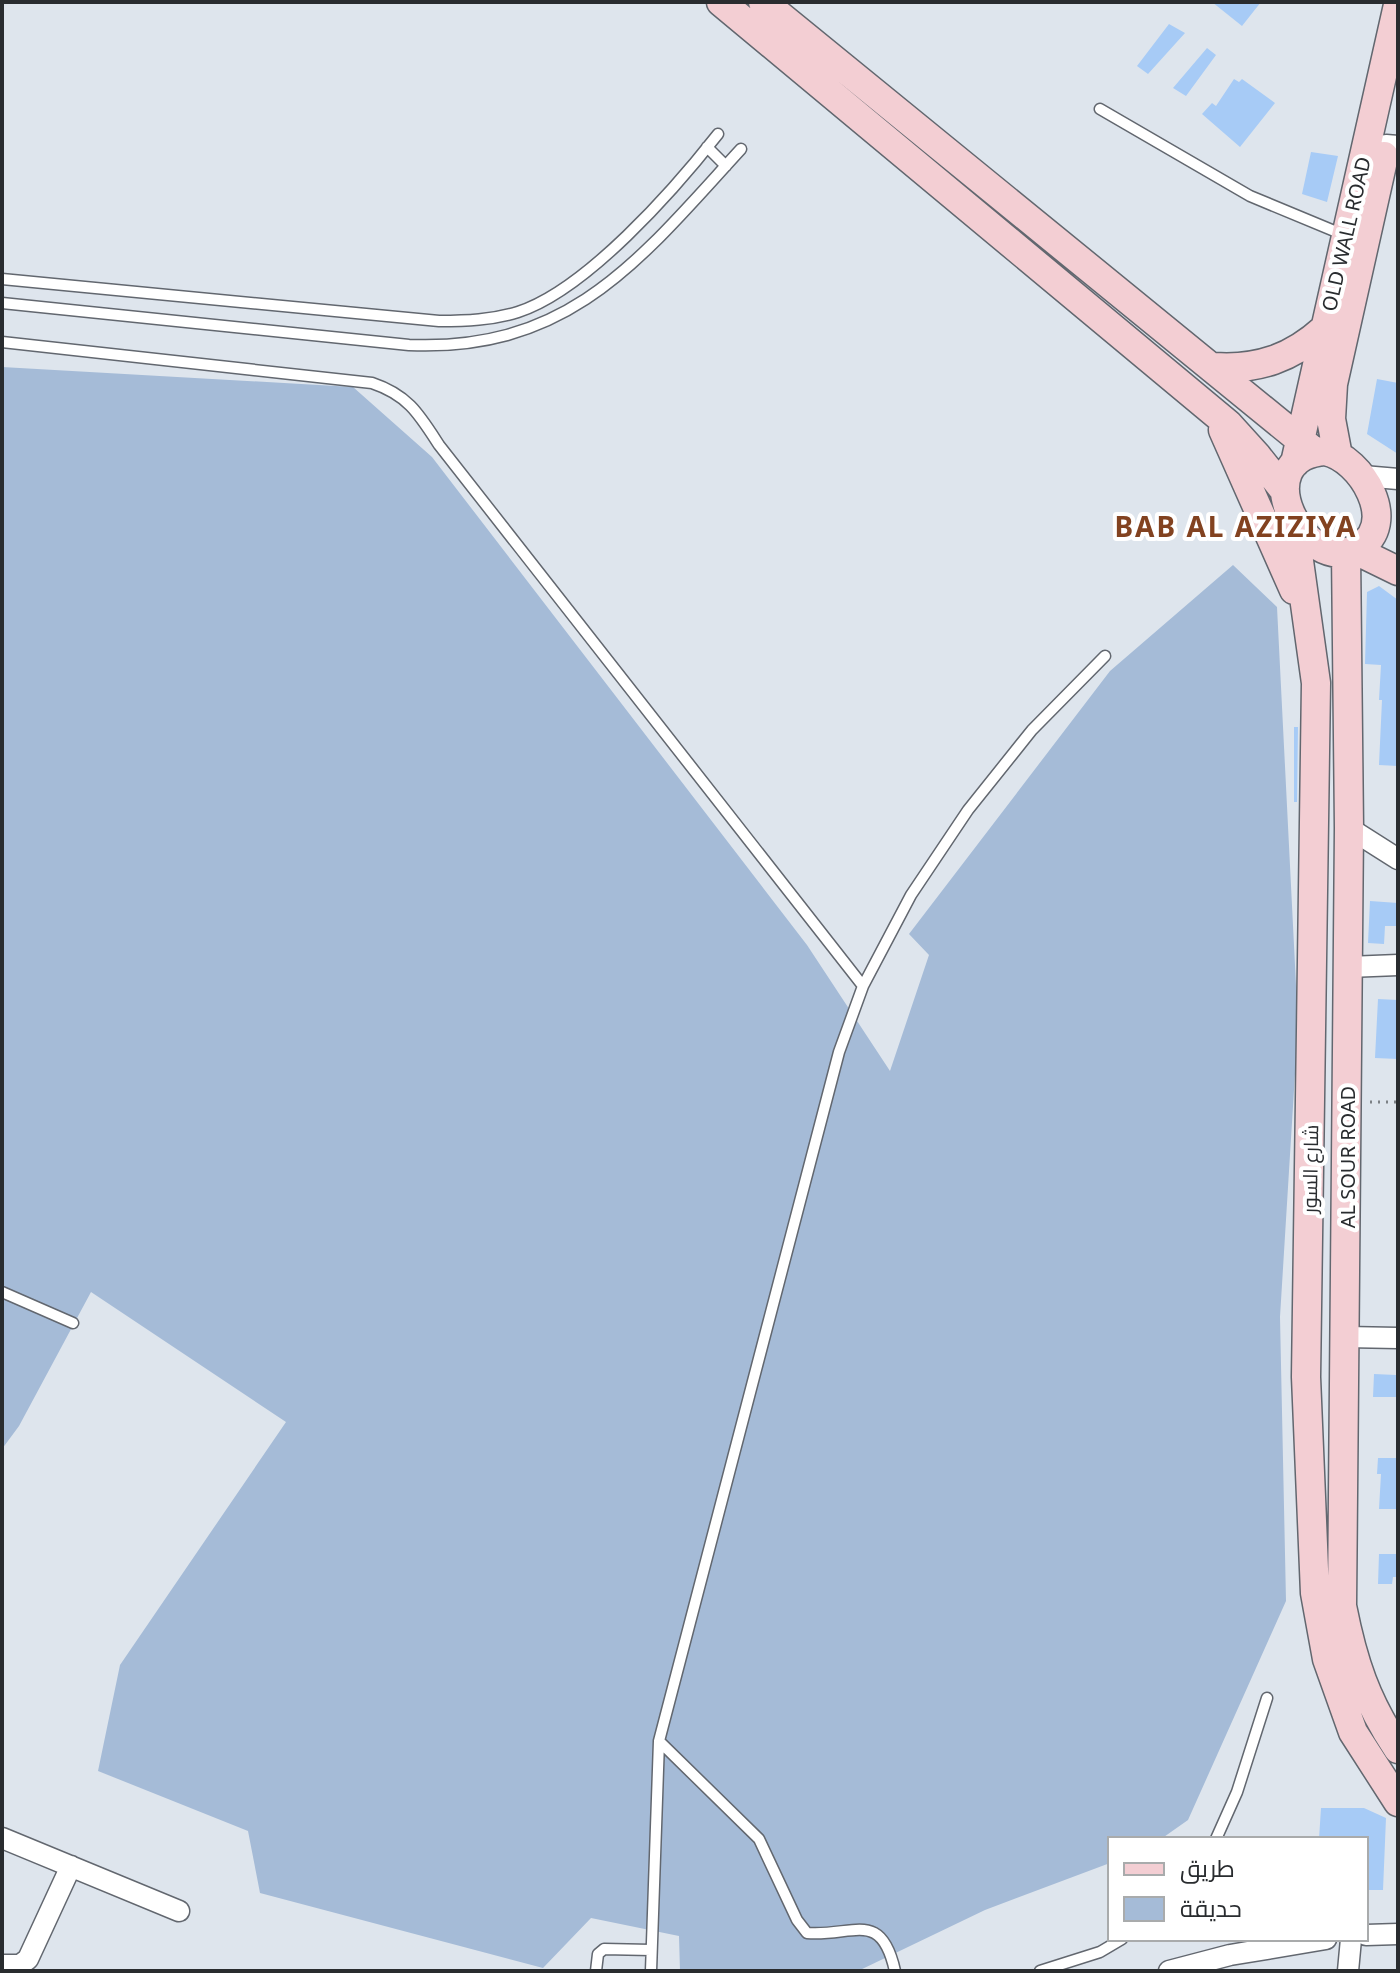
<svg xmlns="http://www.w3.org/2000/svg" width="1400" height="1973" viewBox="0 0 1400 1973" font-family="'Noto Sans',Cairo,sans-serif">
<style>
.green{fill:#a5bbd7}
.building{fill:#a7cbf6}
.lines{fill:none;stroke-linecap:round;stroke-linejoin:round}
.lane-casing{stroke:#62676f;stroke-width:13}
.street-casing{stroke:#62676f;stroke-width:23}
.secondary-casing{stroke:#62676f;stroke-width:31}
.path{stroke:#7c8186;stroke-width:3;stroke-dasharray:2 6;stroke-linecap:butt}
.lane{stroke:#fff;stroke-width:10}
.street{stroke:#fff;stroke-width:20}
.secondary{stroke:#f3ced3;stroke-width:28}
.labels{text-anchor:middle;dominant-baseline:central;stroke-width:8;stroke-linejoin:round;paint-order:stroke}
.street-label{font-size:20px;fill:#292c2f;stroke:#fff}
.district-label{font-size:28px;font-weight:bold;letter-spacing:2px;fill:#824220;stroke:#fff}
</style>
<rect width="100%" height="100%" fill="#dee5ed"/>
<path class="green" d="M2,367L353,387L432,457L807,945L890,1071L929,955L909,934L1110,671L1233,565L1277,607L1298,1025L1280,1317L1286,1601L1188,1820L1161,1839H1110V1863L985,1910L858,1971H680L679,1936L591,1918L543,1968L260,1893L248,1831L98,1771L120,1665L286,1422L91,1292L19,1426L2,1449Z"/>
<path class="building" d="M1212,2H1261L1242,26Z
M1169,24L1185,33L1148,74L1137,66Z
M1207,48L1216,55L1186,96L1173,88Z
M1234,79L1239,82L1242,79L1275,103L1240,147L1202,114L1212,103L1216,106Z
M1311,152L1338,156L1327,202L1302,194Z
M1377,379L1398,383V454L1367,434Z
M1379,586L1398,600V766L1379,765L1382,700H1379L1381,665L1365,664L1367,592Z
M1294,727H1298L1297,802H1294Z
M1370,901L1398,903L1397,926H1385L1384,944L1368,943Z
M1378,999L1398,1000V1059L1375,1058Z
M1374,1374L1396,1375V1397H1373Z
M1378,1458H1398V1509H1379L1381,1474H1377Z
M1379,1554H1398V1577H1393L1392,1584H1378Z
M1321,1808H1364L1386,1818L1383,1890H1366V1839H1319Z"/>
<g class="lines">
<defs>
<path id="lane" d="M1100,109L1250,196L1344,235
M707,147L726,166
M2,279L439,321C466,321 492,320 518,312C586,290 674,190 718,134
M2,303L409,345C571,352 641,258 741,149
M2,342L372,383C408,395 419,414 439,445L863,986
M2,1292L73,1323
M659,1741L759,1839L797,1920L807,1933C853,1937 881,1908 895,1971
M1216,1839L1237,1792L1267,1698
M596,1971L598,1954L604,1949L651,1950
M651,1971L659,1741L839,1052L863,986L911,895L968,810L1032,730L1105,656
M1040,1971L1100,1952L1122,1939"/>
<path id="street" d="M1386,145L1398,146
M1363,476L1398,479
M1349,828L1398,859
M1348,967L1398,965
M1346,1337L1398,1338
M2,1838L179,1911
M1366,1935L1398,1934
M2,1965H20L28,1959L71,1866
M1169,1971L1230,1955L1326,1939
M1348,1971L1351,1939"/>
<path id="secondary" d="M721,2L1228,424L1257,456L1284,490
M763,2L1315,452
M1214,367C1258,370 1292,358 1324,329
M1223,430L1294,590
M1325,451C1362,458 1400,524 1358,548C1304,578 1243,457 1325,451Z
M1338,456L1331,419L1333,384L1384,156
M1295,463L1398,5
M1293,518L1316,683L1306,1377L1315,1593L1327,1659L1353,1732L1398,1802
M1355,550L1398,571
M1346,552L1349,828L1342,1606C1353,1662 1366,1701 1398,1749"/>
</defs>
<use href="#lane" class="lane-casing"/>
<use href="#street" class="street-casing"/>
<use href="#secondary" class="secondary-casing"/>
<path class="path" d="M1370,1102H1398"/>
<use href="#lane" class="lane"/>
<use href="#street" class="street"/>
<use href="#secondary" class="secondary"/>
</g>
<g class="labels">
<g class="street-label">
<text transform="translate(1346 234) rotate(-77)">OLD WALL ROAD</text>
<text transform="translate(1347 1157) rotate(-90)">AL SOUR ROAD</text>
<text transform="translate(1310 1169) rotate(-89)">شارع السور</text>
</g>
<g class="district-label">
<text x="1236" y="526">BAB AL AZIZIYA</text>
</g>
</g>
<rect width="1400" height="1973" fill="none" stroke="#292c2f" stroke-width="8"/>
<rect x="1108" y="1837" width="260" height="104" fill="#ffffff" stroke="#a9abac" stroke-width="2"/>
<rect x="1124" y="1863" width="40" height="12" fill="#f3ced3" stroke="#a9abac" stroke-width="2"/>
<text x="1180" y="1877" font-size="24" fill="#292c2f">طريق</text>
<rect x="1124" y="1897" width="40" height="24" fill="#a5bbd7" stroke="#a9abac" stroke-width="2"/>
<text x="1180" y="1917" font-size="24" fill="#292c2f">حديقة</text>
</svg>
